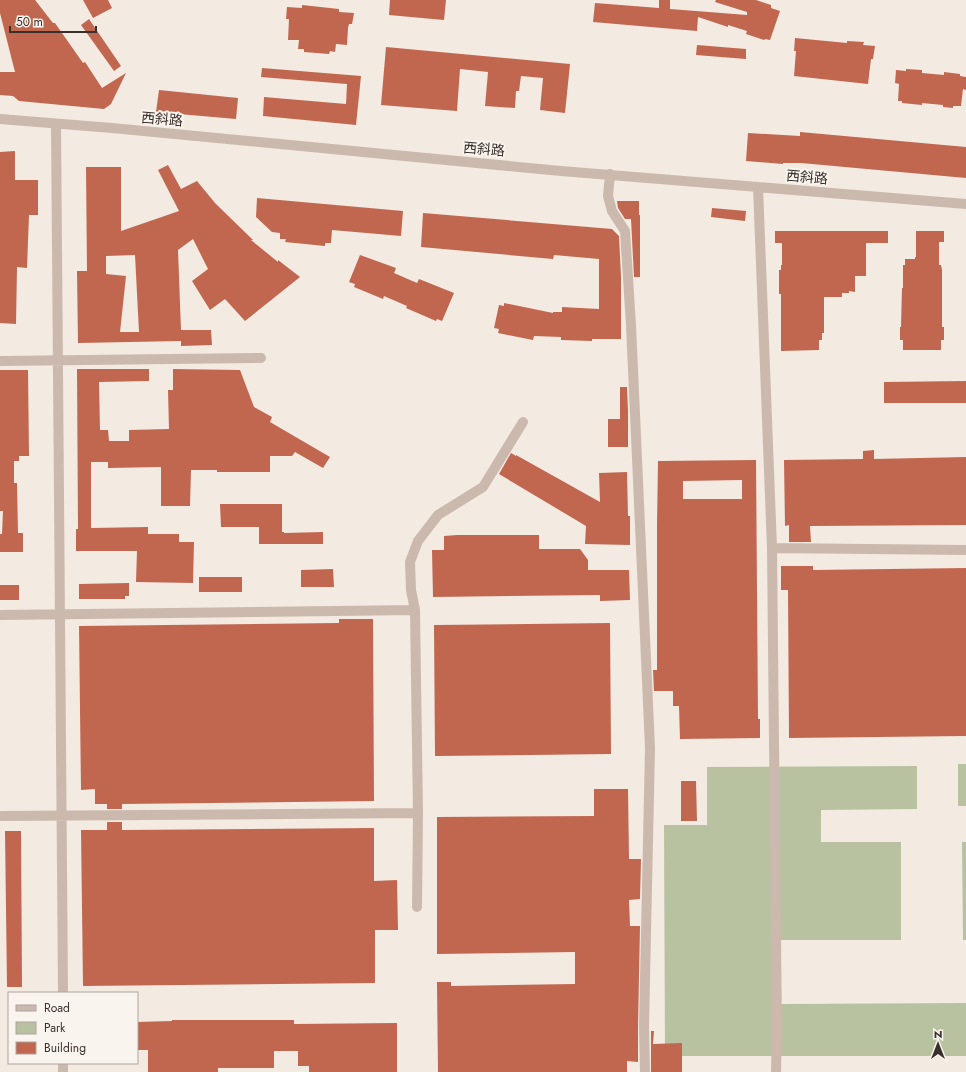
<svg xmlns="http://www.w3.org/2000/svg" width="966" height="1072" viewBox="0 0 966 1072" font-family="Jost,'Noto Sans SC',sans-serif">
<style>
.green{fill:#b8c2a1}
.building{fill:#c16750;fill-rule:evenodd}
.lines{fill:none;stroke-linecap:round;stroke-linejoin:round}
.minor{stroke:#cbb9ad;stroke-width:10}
.labels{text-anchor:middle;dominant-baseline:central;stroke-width:4;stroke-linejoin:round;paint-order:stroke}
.street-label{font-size:14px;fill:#392f2b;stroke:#faf4ee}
</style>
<rect width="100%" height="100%" fill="#f3eae1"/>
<path class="green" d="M958,764H966V806H958Z
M917,766V809L821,810V842H901V940H780L781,1004L966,1003V1056H665L664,825H707V767Z
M962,842H966V940H963Z"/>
<path class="building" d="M0,0H35L53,23H55L83,63L85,62L102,88L126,73L111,104L104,109L19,101L13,96L0,95V72H15L0,13Z
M83,0H108L112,8L93,18Z
M390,0H446L444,20L389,15Z
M659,0H670V9L747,15V12L715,2L716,0H756L771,5V8L780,11L770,40L765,39L764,40L746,34L747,31L728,25V27L698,17L697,31L593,22L595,3L659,8Z
M302,5L339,9V12L354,13L352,24H349L348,28L347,45L336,44L335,52L330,51L329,54L304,52V49H298L299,40H288L289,19H286L287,7L302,8Z
M89,19L121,66L114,71L81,25Z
M795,38L847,43V41L864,42L863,45L875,46L873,59H871L868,84L794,76L796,51H794Z
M697,45L746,49V59L696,55Z
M386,47L570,64L565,113L540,110L543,78L521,76L519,91H516L515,108L485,106L488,72L460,69L457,111L381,105Z
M262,68L361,76L356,125L263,116L264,97L346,104L347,84L261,77Z
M906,69L922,70V73L944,75V72L960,74V76L966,77V90L963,89L961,106H953V108L943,107V105L922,103V105L902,103V101H898L899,84L895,83L896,70L906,71Z
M159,90L238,98L236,119L156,112Z
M800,132L966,147V178L801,163H783V164L746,161L748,133L800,136Z
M15,151V180H38V215H29L27,268L17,267L16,324L0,323V152Z
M168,165L181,189L197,181L215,203L253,240H251L278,262V260L300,277L245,321L225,299L210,310L192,281L208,269L193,239L178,250L181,330H211L212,345L181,346V341L78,343L77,271H87L86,167H121V231L179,211L158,170ZM135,255L139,332H120L126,276L106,274V256Z
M257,198L403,211L401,236L332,230L331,243H325V246L285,242L286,239H280V233L272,232L256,217Z
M617,201H639V215H640V277H634L631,219H625L618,208Z
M712,208L746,211L745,221L711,217Z
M423,213L612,229L619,236L621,277V339H592V341L561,340V337L534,336L533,340L498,333L499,329L494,328L499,305L504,306V303L553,313V312H562V307L599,309V259L554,255L553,259L421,247Z
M775,231H888V243H866V276H855V292L849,291V293H842V297H824V333H822V340H819V350L781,351V294H779V270H781V265H782V243H775Z
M916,231H944V242H939V265H941L942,270V327H944V340H941V350H903V340H900V327H901L902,288H903V265H905V259H915V257H916Z
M360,255L396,268L394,273L417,283L419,279L454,293L442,321L437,319L436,321L406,308L407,306L384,296L383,299L354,287L355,284L349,282Z
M77,369H149V381L99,382L100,430H108L109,441H129V430L169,429L168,390H173V369L240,370L254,407L272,417L270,422L330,457L323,468L295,452L292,456H270V472H217V470H191L190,506H161V467L108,468V462H91V528L148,527V534H179V542H194L193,583L136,582L137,551H76V529H78Z
M0,370H28L29,456H19V461H14V483H17L18,533H23V552H0V534H2L3,511H0Z
M966,381V403H884V382Z
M620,387H627L628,411V447H608V419H620Z
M874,450V459L966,457V525L810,526L811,542H789V525L785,526L784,460L863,459V451Z
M511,453L516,456V455L600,502L599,473L627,472L628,516H630V545L585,544L586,526L499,474Z
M756,460L758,719H760V738L680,739L679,706H673V691H654L653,670H657V525L658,461ZM742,480V499H683V481Z
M220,504H282V532H284V533L323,532V544H259V527H221Z
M457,535H539V549H580L588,560V570H629L630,600L600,601V595L433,597L432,550H444V536Z
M781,566H813V570L966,568V736L789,738L788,590H781Z
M333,569L334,587H301V570Z
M199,577H242V592H199Z
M129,583V596H125V599H79V584Z
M0,585H19V600H0Z
M339,619H373L374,801L122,804V809H107V804H95V789L81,790L79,626L339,623Z
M610,623L611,754L435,756L434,625Z
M681,781H696L697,821H681Z
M594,789H628L629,859H641L640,899L629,900L630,926H640L638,1026V1062L627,1061V1072H438L437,982H451V986L575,984V952L437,954V817L594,816Z
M107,822H122V830L374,828V881L397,880L398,930H375V983L83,986L81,830H107Z
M5,831H21L22,987H7Z
M172,1020H294V1024L397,1023V1072H309V1066H298V1051H274V1068H218V1072H148V1050H137V1022L172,1021Z
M651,1031H654L653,1044L682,1043V1072H651Z"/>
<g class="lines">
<path class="minor" d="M0,119L112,128L561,171L966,204
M56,124L63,993
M610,174L608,196L612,211L625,231L631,325L650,748L644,1026L645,1072
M758,187L772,548L777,1031L776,1072
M0,361L261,358
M772,548L966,550
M0,615L415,610
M0,816L418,813
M417,907L418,813L415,610L411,590L410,562L418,541L438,515L483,487L523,422
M63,1063V1072"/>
</g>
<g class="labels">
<g class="street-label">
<text transform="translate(162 119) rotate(5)">西斜路</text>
<text transform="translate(484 149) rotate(5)">西斜路</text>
<text transform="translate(807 177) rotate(5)">西斜路</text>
</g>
</g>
<rect x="8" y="992" width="130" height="72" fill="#faf4ee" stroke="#ada5a0"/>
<rect x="16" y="1005" width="20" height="6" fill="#cbb9ad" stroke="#ada5a0"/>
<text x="44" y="1012" font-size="12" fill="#392f2b">Road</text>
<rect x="16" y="1022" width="20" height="12" fill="#b8c2a1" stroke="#ada5a0"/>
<text x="44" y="1032" font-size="12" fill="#392f2b">Park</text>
<rect x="16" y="1042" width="20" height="12" fill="#c16750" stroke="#ada5a0"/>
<text x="44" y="1052" font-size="12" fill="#392f2b">Building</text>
<g transform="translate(938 1044)" stroke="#faf4ee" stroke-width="3" paint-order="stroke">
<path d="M0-3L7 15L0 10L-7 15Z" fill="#392f2b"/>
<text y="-6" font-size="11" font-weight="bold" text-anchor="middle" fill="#392f2b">N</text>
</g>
<path d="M10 26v6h86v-6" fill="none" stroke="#392f2b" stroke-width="2"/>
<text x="16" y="26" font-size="12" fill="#392f2b" stroke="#faf4ee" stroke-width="3" paint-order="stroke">50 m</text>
</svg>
